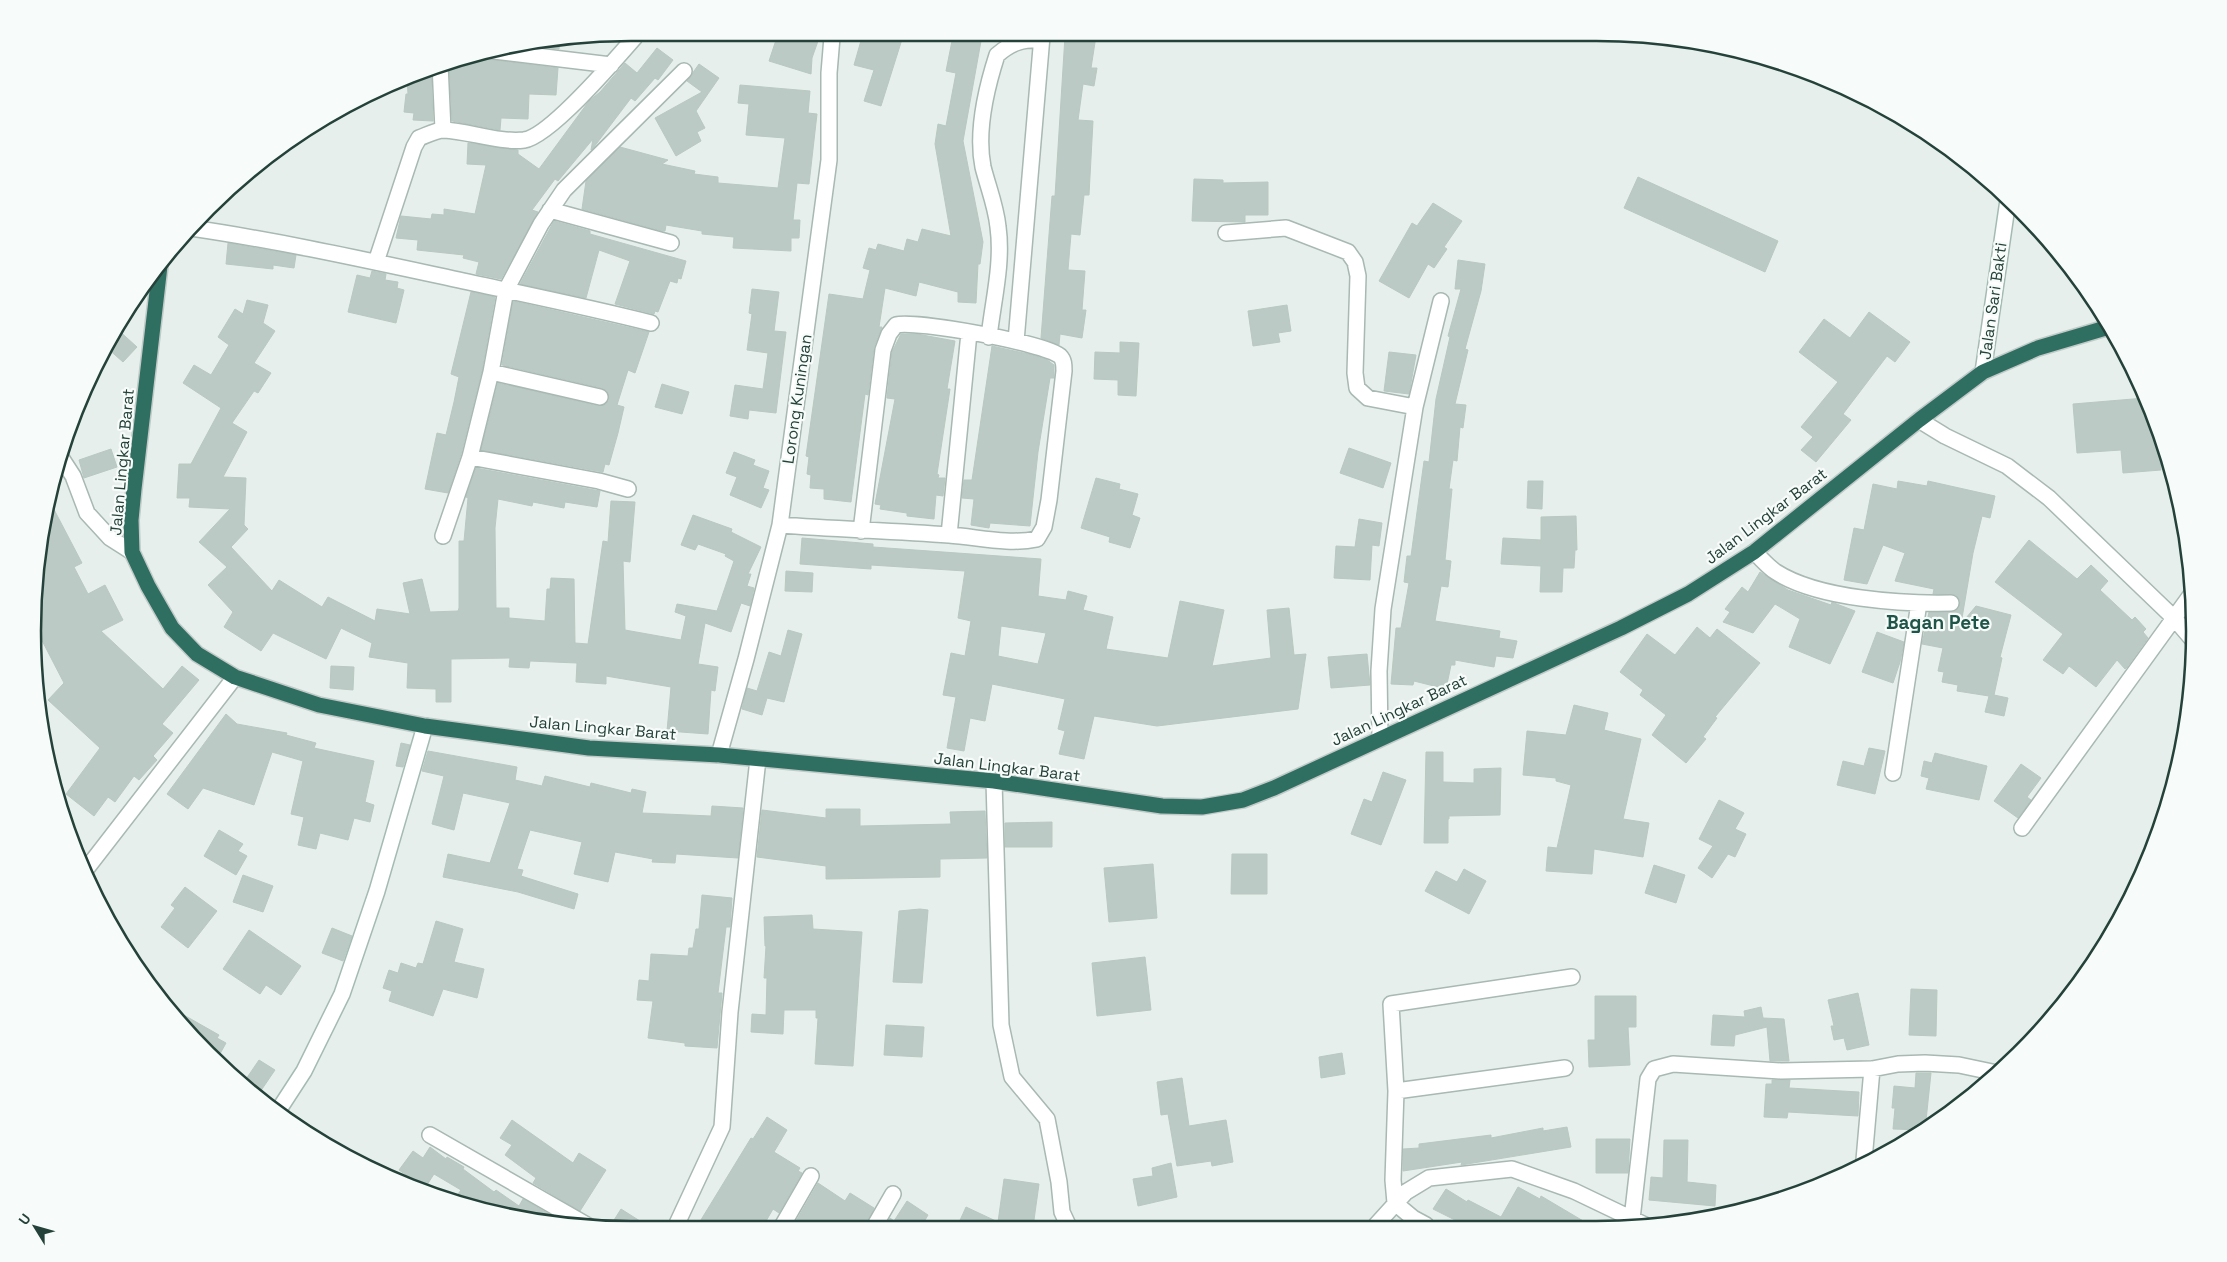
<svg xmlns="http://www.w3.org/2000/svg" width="2227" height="1262" viewBox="0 0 2227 1262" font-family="'Space Grotesk',sans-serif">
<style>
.building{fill:#bbcac4;stroke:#b8c9c2;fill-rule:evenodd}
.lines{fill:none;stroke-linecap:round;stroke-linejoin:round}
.street-casing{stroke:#a8b8b2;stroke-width:18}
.secondary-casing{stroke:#a4bbb3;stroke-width:18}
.highway-casing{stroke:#c2cac8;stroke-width:18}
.street{stroke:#fff;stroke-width:15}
.secondary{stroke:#fff;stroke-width:15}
.highway{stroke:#2f6f62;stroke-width:15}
.labels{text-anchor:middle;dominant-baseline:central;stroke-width:4.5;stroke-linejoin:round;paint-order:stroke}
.street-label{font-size:16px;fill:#24423a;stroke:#f7fbf9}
.quarter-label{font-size:19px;font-weight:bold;fill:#1f5548;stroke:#f7fbf9}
.rim{fill:none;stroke:#24423a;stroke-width:2.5}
</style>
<rect width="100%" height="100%" fill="#e6efeb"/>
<path class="building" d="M903,36L881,106L864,101L874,70L854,65L862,37Z
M953,36H980L981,41L963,141L983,242L980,264H978L976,303L958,302V292L919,282L916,296L885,288L879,327H882L874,347L868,395L865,394L851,502L824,499V489L810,488L811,475L807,474L809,457L806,456L829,294L863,299L870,270L863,268L869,248L876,250L878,244L904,251L907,239L918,242L922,229L951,236L935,144L938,124L946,126L956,73L946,71Z
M1065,36H1096L1091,68H1097L1094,86L1083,84L1078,120L1093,121L1089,195H1084L1080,235L1071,234L1068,270L1085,271L1082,310H1086L1082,338L1060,334L1059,345L1041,338L1052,196H1055Z
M777,37H803L818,41L812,58L811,74L769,61Z
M553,38H560L559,49L522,45Z
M657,48L673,60L658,80L655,78L635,101L631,98L594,147L591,150L593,139L558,181L555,179L532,210L538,212L501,279L476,274L479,262L463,258L464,255L417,250L418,240L396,238L401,216L431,219L432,214L444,215V209L475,214L486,165L467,164L468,143L518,150V154L539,169L589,101L600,92L625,63L637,73Z
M485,53L488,58L493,60L558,68L556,95L529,94L528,119L501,118L500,130L452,121L449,62Z
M699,64L719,78L696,111L705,128L697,132L701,141L676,156L655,118L702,92L687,81Z
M431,68L433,121L413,120L414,113L404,112L406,94H408L407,77Z
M740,85L810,91L808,113L817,114L809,184L797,183L793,220H800L799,238H791V251L733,248L734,237L702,234V231L666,225L665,231H662L582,209L586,181L620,147L668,160L662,164L695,171L694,174L718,177V183L778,188L785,138L746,135L749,104L738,103Z
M1638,177L1778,241L1765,272L1624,208Z
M1194,179L1223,180V183L1268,182V215H1245V222L1192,221Z
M1433,203L1462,221L1444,247L1447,249L1434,268L1428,264L1409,298L1379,281L1412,223L1417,226Z
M554,221L590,231V234L686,261L681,279L678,278L677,283L670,281L658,312L655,311L654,314L615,304L630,261L599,250L586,298L520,284Z
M228,243L296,255L294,268L273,265V269L226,264Z
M1458,260L1485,264L1481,291L1465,349L1468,350L1455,404L1466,405L1463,428L1460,427L1457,461L1453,460L1449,489H1452L1445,560L1451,561L1448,587L1441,586L1435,621L1500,631L1499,638L1517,641L1513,658L1496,656L1494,667L1455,660V665H1451L1446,689L1414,681L1413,685L1391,684L1396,628H1401L1409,583L1404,582L1407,556H1411L1424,461L1429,462L1436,399L1450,337L1448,336L1461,289H1455Z
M372,271L386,274L385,280L398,282L397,288L404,290L396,323L348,312L357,275L370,278Z
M752,289L779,292L774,331L786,332L776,413L749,410L748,419L730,416L735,385L763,389L768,353L747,350L752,314L749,313Z
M471,292L495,297L482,370L461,454L448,493L425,489L437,433L446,435L454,402L459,377L451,374Z
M247,300L268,305L263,323L275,331L254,363L271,373L258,393L254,391L232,423L247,432L223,477L246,478L244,525L248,529L231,547L272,591L279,580L322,607L328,597L375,621L377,609L410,614L403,583L422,579L430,612L458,611L459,608V541H464L468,498L466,497L476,468L600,491L597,507L565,502L564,508L533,502L532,506L498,499L495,528L496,608H509V618L545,621L547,589H550L551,578L574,579L575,643L588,644L603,541L608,542L611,501L635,502L630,562L623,561L625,630L681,640L686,616L675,612L677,604L717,611L734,561L725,556L726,554L698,544L695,550L681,545L693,515L732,529L731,532L761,547L748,574H751L747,586L754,588L750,606L741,603L731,632L705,623L698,664L718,667L715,691L711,690L708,734L667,731L671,687L606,676V684L576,682L577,663L530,661L529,668L509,667L510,658L451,659V702H436V689L407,688L408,663L369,657L372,643L341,628L326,659L273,633L261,651L224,627L233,612L208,585L227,567L199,542L230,509L189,507L190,498H177L179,464H191L221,408L183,383L194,365L211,375L229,345L218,337L235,309L243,314Z
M513,301L649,332L635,373L628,370L617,405L624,407L618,433L609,465L605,464L603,472L481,450L498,383L598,406L606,404L609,399L607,391L602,388L502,365Z
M1287,305L1291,331L1278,333L1280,342L1253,346L1248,311Z
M1869,312L1910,342L1895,362L1887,356L1843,414L1851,420L1816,462L1801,450L1813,437L1801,427L1838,382L1799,352L1824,319L1850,338Z
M116,328L137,347L123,362L106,347Z
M901,334H917L955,341L947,389H950L937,474L939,475L938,478H945L943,496L936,495L934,519L907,516V513L880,509L881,505L875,504L895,399L887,398L892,352Z
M1120,342L1139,343L1136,396L1118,395V380L1094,379L1095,352L1120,353Z
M992,346L1028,354L1046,359L1054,365V378H1050L1038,452L1030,526L990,523L989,528L971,525L974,499L962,498L964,480H972Z
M1389,352L1416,355L1409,394L1384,391Z
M662,384L689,392L682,414L655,407Z
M2145,398L2163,446H2159L2161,470L2123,473L2121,450L2077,453L2073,404Z
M1349,448L1391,463L1383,488L1340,473Z
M111,449L117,467L84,478L79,460Z
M734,452L755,460L753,465L769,471L763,488L769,490L761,508L730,495L737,477L726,473Z
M1096,478L1120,484L1119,489L1138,494L1132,515L1140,518L1130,548L1109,542L1110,537L1081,528Z
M1528,481H1543L1542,509L1527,508Z
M1898,481L1927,486L1928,481L1995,496L1990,518L1982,516L1973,553L1961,624L1976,606L2011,615L2000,657L2002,658L1994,695L2008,698L2004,716L1985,712L1989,696L1957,691L1958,685L1942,682L1944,672L1938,671L1943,648L1922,644L1929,612L1956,611L1960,602L1956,595L1933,594L1934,589L1895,581L1905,553L1883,545L1867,584L1844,580L1854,528L1864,530L1873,484L1897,489Z
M48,498L82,563L74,567L88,594L105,585L123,620L101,631L163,689L182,666L199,680L162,724L173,733L153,756L157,760L139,780L134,776L115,802L108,797L94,816L66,794L100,748L48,700L64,683L35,627L38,553Z
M1576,516L1577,550H1575L1574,568H1563L1562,592H1540L1541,566L1501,564L1503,538L1541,540V517Z
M1359,519L1382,523L1379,546L1372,545L1370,580L1334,578L1336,546L1355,547Z
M802,538L873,544V547L1041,559L1038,596L1066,600L1068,591L1087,596L1083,610L1113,617L1106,649L1168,658L1180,601L1224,610L1212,666L1271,658L1267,610L1289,608L1294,655L1306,654L1298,709L1157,726L1094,716L1084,759L1059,754L1065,731L1058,729L1065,699L992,684L985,721L970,718L964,751L947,748L956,697L943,695L951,653L965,656L971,621L958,618L965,571L871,565V569L800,564ZM1001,626L1046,633L1038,664L998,656Z
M2029,540L2077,579L2091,565L2108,581L2100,590L2132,620L2135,617L2146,629L2143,632L2148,638L2127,667L2125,669L2117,660L2096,687L2069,666L2063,674L2043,660L2063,634L1995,582Z
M786,571L813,573L812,592L785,591Z
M1760,572L1788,590L1831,605L1832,602L1834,603L1855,611L1830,664L1789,647L1800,619L1775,604L1753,633L1723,622L1730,612L1725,609L1742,587L1748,592Z
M1697,627L1710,638L1717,629L1760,663L1715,717L1717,718L1703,737L1706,739L1686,763L1652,735L1666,715L1640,695L1643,690L1620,672L1647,634L1675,655Z
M788,630L802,634L784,702L767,698L762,715L742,709L747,688L757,691L769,652L781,656Z
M1877,632L1904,642L1900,662L1893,683L1862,672Z
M1367,654L1370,685L1331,688L1328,657Z
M331,666L354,667L353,690L330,688Z
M1574,705L1608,713L1604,730L1641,739L1623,819L1649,823L1643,857L1594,849L1592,874L1546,871L1548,847L1557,848L1571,785L1556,781V778L1523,775L1527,731L1566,735Z
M226,714L237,724L287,733L286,735L316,743L314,748L374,761L365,802L374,805L370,822L354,818L348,840L320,833L316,849L298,845L304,817L291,814L303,761L272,752L254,805L203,788L188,809L167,794Z
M401,743L410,745L403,767L396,766Z
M1869,748L1885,751L1875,794L1837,785L1843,761L1864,766Z
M428,751L517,767L515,780L542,786L545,776L590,787L591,783L631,793L632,789L646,792L642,813L711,816L712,806L743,808L738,858L676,854L675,863L652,862L653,859L615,852L608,882L574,874L582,842L530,830L517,869L523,870L521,876L578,894L574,909L518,892L443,877L448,854L490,863L510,803L463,793L454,830L432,824L444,776L422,771Z
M1426,752H1443V782L1474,783V769L1501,768L1500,815L1449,816V819H1448V843H1424Z
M1935,753L1987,766L1979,800L1926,789L1929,778L1921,776L1924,761L1932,763Z
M2021,764L2041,778L2027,797L2031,800L2018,818L1994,801Z
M1383,772L1406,780L1381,845L1351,834L1364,799L1372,802Z
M1719,800L1744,813L1735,829L1746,834L1735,857L1728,854L1712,878L1698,868L1713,846L1699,839Z
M826,809H860V826L951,824L950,812L985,811L987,858L940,859V877L826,879V866L757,857L762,810L826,818Z
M1052,822V847H1005V823Z
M219,830L243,844L238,851L247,856L236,875L204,856Z
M1232,854H1267V894H1231Z
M1153,864L1157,918L1109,922L1104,868Z
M1654,865L1685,875L1676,903L1645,893Z
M1464,869L1486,881L1469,914L1425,891L1436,871L1457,882Z
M243,875L273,886L263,912L233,902Z
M185,887L217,911L188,948L161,927L175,908L171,905Z
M702,895L732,898L730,927H726L718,993H722L717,1048L685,1046V1043L648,1038L653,1001L637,1000L639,980L649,981L651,954L688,956L689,948H693L696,929H699Z
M920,909L928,910L922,983L893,982L899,911Z
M812,915L813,929L862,932L853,1066L815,1064L818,1018H816V1010H784L783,1034L751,1032L752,1014L766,1015L767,978H764L766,946H765L764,917Z
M436,921L463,929L454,962L484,969L477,998L443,989L433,1016L389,1001L392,991L383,988L389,970L398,973L401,963L416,968L418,963L423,964Z
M332,928L352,936L343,961L322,953Z
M249,930L301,966L281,995L266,985L260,994L223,969Z
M1145,957L1151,1010L1097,1016L1092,963Z
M1911,989L1937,990L1936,1036L1909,1035Z
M1858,993L1869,1045L1847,1050L1844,1038L1834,1040L1831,1026H1834L1828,1000Z
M1595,996H1636V1027H1628L1630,1065L1589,1067L1588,1040H1595Z
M168,1006L219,1035L217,1038L226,1043L216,1061L181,1025Z
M1761,1007L1763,1018L1784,1019L1789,1061H1770L1767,1027L1735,1035L1734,1046L1711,1045L1713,1015L1745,1017L1744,1011Z
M886,1025L924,1027L922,1057L884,1055Z
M1342,1053L1345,1074L1321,1078L1319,1057Z
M259,1060L275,1070L260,1092L244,1082Z
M1916,1073H1931L1925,1130L1893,1129L1895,1108H1892L1894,1086L1915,1088Z
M1182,1078L1189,1126L1226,1120L1233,1162L1212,1166L1211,1161L1177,1166L1168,1114L1161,1115L1157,1082Z
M1772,1080H1790L1789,1088L1859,1092L1858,1116L1788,1112L1787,1118L1764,1117L1766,1084H1772Z
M767,1117L787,1130L774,1152L800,1168L798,1171L802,1173L779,1213L773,1209L762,1228H696L751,1138L753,1139Z
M512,1120L573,1163L579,1153L606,1170L580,1211L533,1183L536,1178L505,1155L512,1145L500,1138Z
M1567,1127L1571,1147L1461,1165L1462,1162L1403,1171V1149L1419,1148V1144L1491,1135V1138L1543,1128V1131Z
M1596,1139H1630L1628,1173H1596Z
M1664,1140H1688L1687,1182L1716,1185L1715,1206L1649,1200L1651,1177L1663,1178Z
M430,1147L446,1159L447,1157L464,1167L463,1169L494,1192L496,1190L519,1206L523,1199L564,1223L453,1201L461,1190L434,1174L425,1188L399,1170L413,1151L423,1158Z
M1171,1163L1177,1197L1138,1206L1133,1179L1153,1176L1152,1168Z
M1004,1179L1039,1184L1033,1227H957L966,1207L998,1222Z
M818,1183L845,1201L850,1193L874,1208L865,1227H803L795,1223Z
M1518,1187L1540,1199L1541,1196L1590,1225H1465L1433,1209L1446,1189L1467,1202L1468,1200L1501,1217Z
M907,1201L928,1215L921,1227H885L890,1218L894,1221Z
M621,1209L651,1228H609Z"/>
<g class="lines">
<defs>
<path id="street" d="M494,51L611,65
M440,64L443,130
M550,210L671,243
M191,228C281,241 370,261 459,280C523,294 588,307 651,323
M1226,233L1286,228L1348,252L1355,262L1358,276L1355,373L1357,388L1368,398L1415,407
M376,262L414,147L419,138C427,135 436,130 444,130C468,131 500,143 524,140C550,136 615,60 635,37
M989,337C993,301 1003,263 998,227C996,206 988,187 983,167C976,132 986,89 997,55C1012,42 1023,39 1042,40
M1016,341L1042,36
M491,372L600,397
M1919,420L1945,436L2007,466L2049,498L2174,618L2192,639
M60,456L73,476L87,513L110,538L132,552
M470,457L599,481L628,489
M780,525C836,529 893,531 949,535C978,537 1008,545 1037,539L1044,527L1049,500L1064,371C1064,365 1064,360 1060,356C1044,343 916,320 896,325L889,334L883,350L861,531
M949,535L969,333
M443,536L470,457L491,372L506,290L541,224L564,190L684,71
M1754,552C1761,558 1768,567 1776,572C1818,599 1902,604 1951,603
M1380,738L1379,671L1383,609L1415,407L1441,301
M719,755L746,659L780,525L829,160V73L832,37
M1893,773L1919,603
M994,781L1001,1025L1012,1077L1047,1119L1059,1182L1062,1212L1069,1227
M2022,828L2193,592
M84,872L235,677
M1396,1091L1565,1068
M430,1135L592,1228
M1864,1160L1872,1069
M1632,1219L1648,1079L1654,1069L1673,1064L1781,1071L1872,1069L1898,1064L1925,1063L1959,1065L1997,1073
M1376,1225L1406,1192L1429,1178L1512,1169L1574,1191L1645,1225
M1426,1225L1413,1218L1395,1203L1393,1180L1396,1091L1391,1004L1572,977
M874,1227L893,1194
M675,1228L722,1127L730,1012L758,759
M781,1228L811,1176"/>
<path id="secondary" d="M1983,372L2008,200
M278,1111L304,1071L342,994L377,891L425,726"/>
<path id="highway" d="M160,266L134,489L131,520L132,552L148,586L172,628L197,654L235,677L319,705L425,726L589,748L719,755L994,781L1162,806L1202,807L1243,800L1274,788L1621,628L1688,594L1754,552L1919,420L1983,372L2038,348L2109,327"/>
</defs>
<use href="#street" class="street-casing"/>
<use href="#secondary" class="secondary-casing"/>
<use href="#highway" class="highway-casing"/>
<use href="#street" class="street"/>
<use href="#secondary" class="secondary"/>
<use href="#highway" class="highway"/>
</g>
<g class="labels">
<g class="street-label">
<text transform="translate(1993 301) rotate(-82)">Jalan Sari Bakti</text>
<text transform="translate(797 399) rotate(-82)">Lorong Kuningan</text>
<text transform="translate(122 462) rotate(-85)">Jalan Lingkar Barat</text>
<text transform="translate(1766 516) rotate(-37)">Jalan Lingkar Barat</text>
<text transform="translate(1399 710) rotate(-25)">Jalan Lingkar Barat</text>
<text transform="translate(603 728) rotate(5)">Jalan Lingkar Barat</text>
<text transform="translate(1007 767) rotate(7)">Jalan Lingkar Barat</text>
</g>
<g class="quarter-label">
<text x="1938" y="622">Bagan Pete</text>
</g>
</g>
<path d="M0 0H2227V1262H0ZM631 41H1596A590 590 0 0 1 2186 631V631A590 590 0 0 1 1596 1221H631A590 590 0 0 1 41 631V631A590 590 0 0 1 631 41Z" fill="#f7fbf9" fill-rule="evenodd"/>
<path class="rim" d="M631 41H1596A590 590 0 0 1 2186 631V631A590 590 0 0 1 1596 1221H631A590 590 0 0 1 41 631V631A590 590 0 0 1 631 41Z"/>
<g transform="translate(35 1227) rotate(307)" stroke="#f7fbf9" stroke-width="4" paint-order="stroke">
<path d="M0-4L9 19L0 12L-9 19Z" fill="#24423a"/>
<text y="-8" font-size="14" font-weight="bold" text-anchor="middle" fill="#24423a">U</text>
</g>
</svg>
